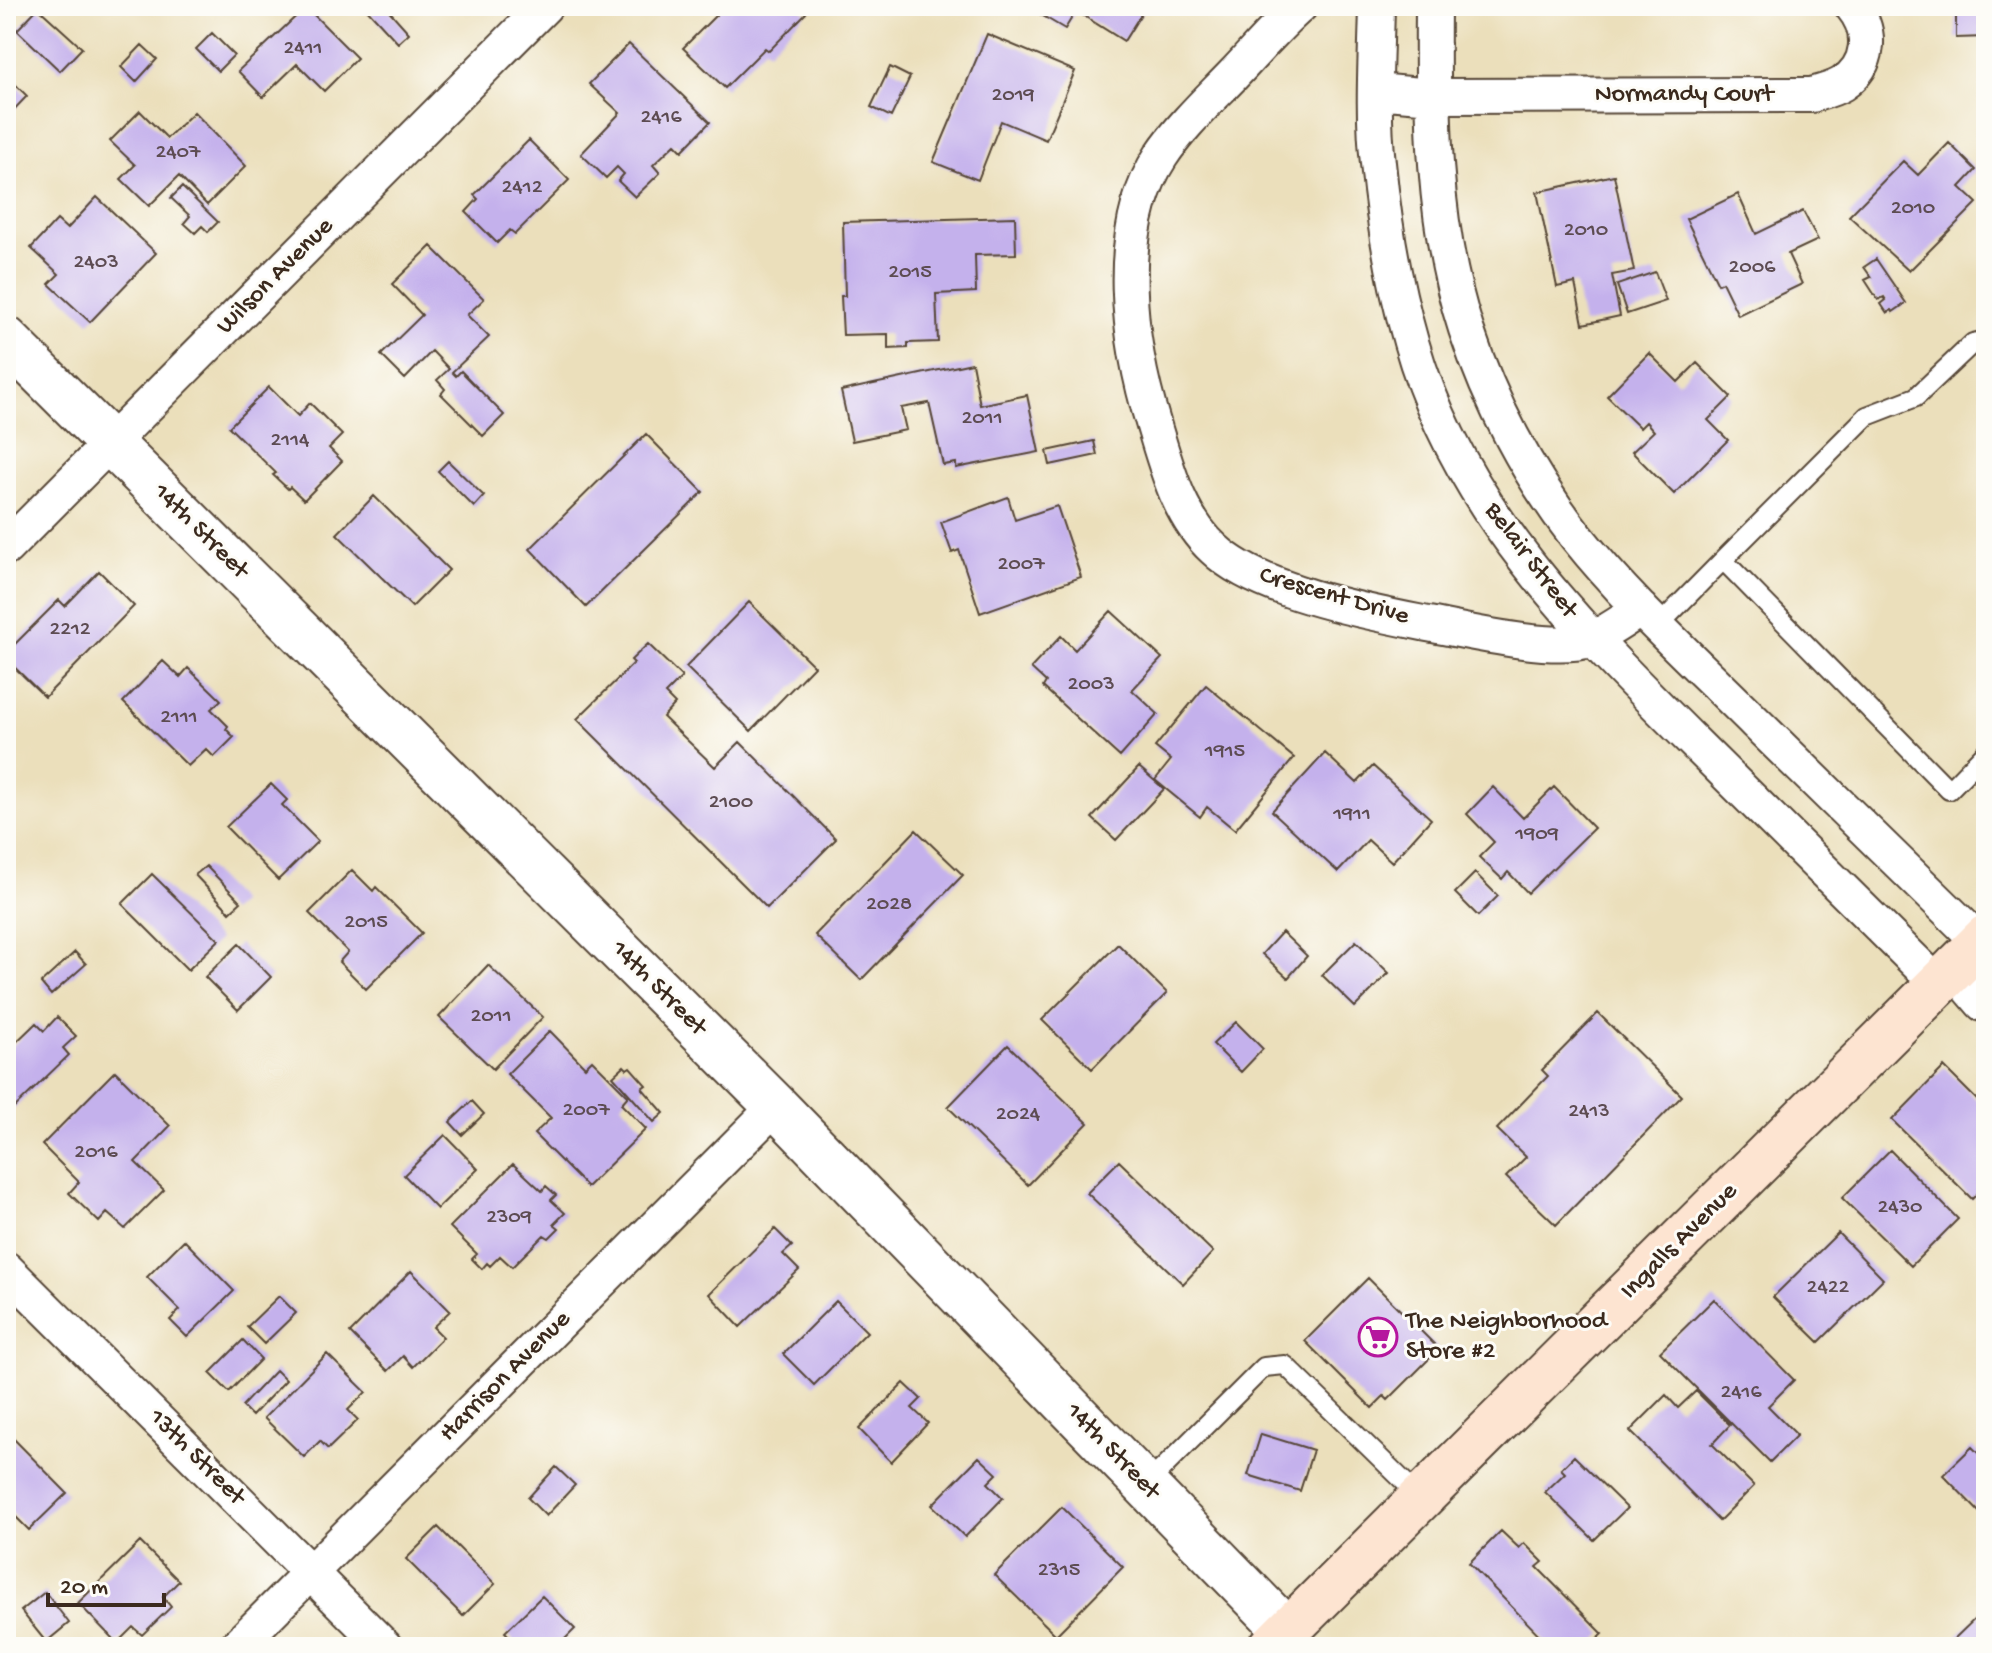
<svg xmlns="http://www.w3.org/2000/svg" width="1992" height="1653" viewBox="0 0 1992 1653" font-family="'Gochi Hand',sans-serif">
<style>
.building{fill:#c4b1ec}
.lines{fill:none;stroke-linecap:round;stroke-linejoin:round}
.service-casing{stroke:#554536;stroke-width:22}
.minor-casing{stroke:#554536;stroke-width:38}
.tertiary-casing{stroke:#554536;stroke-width:48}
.secondary-casing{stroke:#554536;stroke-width:48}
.service{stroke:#fff;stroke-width:18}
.minor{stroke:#fff;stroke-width:34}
.tertiary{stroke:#fff;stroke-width:44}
.secondary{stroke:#fde4d1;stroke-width:44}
.labels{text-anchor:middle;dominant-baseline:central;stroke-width:6;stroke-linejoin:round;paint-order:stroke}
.number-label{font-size:22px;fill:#5d4c52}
.street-label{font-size:26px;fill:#3b2a1e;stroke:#fdfcf7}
.poi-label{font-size:26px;fill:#3b2a1e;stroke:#fdfcf7;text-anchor:start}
</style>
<rect width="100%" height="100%" fill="#fdfcf7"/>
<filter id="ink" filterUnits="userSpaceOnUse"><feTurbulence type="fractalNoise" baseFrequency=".0125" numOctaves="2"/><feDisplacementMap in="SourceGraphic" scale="16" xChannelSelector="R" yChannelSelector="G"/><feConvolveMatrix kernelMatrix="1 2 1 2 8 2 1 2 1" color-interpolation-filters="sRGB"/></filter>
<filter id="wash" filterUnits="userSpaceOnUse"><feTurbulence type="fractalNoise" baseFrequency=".006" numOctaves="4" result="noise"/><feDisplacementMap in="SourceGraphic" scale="32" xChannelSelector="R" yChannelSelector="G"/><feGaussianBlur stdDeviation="1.8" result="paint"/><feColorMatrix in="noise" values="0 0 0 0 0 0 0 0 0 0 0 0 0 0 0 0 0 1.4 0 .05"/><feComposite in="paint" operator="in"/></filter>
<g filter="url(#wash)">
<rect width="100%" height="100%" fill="#ebdfbb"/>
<g id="blocks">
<path class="building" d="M367,6H385L409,33L398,43L365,7Z
M714,6H802L800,8L806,13L769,51L765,48L725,88L683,48L720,11Z
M1026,6H1146L1124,41L1076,11L1065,29Z
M1956,6H1986V37L1956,38Z
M306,7L357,58L324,91L297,64L263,97L238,71Z
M38,8L82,48L60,71L17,30Z
M212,33L234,55L218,71L196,49Z
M987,34L1075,71L1046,140L1001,121L978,180L933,162Z
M629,44L710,122L682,151L675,144L653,165L660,173L635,197L618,181L624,174L617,167L606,178L581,154L620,113L589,84Z
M142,45L157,59L136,82L121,67Z
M890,67L910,77L891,117L871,107Z
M6,75L27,96L6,118Z
M140,111L167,138L194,112L246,166L207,205L179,176L149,206L121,179L135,165L110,141Z
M529,140L569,180L515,234L510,230L497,243L466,212L478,199L474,195Z
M1949,143L1976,170L1960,187L1977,203L1909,271L1849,216L1903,161L1918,175Z
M1614,175L1634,271L1612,275L1620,316L1583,324L1575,283L1557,287L1537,192Z
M182,187L218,222L208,232L202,226L195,233L184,223L190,216L171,198Z
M1738,194L1756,234L1803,211L1818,240L1788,254L1802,284L1738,315L1722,282L1718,284L1686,219Z
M97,197L156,253L90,322L49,284L59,274L31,248L57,220L67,229Z
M1015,217L1016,254L975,255L976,292L936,294L938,342L908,343V348L888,349V334L843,335L841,296H845L843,222Z
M431,246L484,299L467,315L489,337L452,372L456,376L461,371L504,415L483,436L441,394L445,389L437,380L449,369L432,351L405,379L381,355L422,315L392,284Z
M1876,259L1906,303L1893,312L1892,310L1887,313L1881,304L1886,300L1884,297L1878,300L1865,280L1871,277L1864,267Z
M1655,272L1666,301L1627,314L1617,285Z
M1649,353L1678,382L1697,363L1731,397L1708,420L1728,440L1674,494L1632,452L1654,431L1646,422L1640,428L1607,396Z
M972,363L980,405L1027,395L1039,452L956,468V463L943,465L929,403L901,408L906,430L852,441L841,391Z
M269,387L298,416L310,403L342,435L329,448L342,461L304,500L290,487L288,489L273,475L276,473L229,427Z
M646,434L703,492L586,607L530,549Z
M1094,441L1097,455L1050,465L1047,451Z
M448,461L484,496L474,507L438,471Z
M374,496L449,570L412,607L337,534Z
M1008,497L1015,520L1057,506L1081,577L980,613L959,550L952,553L941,522Z
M99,571L134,606L45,697L6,659V653L59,600L65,606Z
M749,602L814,666L751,731L686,667Z
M1111,611L1162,658L1132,690L1158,714L1120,757L1043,687L1046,682L1031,668L1061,636L1075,650Z
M648,644L682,677L665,694L675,704L663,717L715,767L740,742L836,839L767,908L577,719L634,663L631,660Z
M163,661L180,677L188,668L221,700L211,709L228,726L226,729L234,737L214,757L206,749L188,766L123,702Z
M1206,685L1294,758L1235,830L1207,807L1200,817L1155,780L1171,760L1155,747Z
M1325,753L1357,783L1373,766L1431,819L1392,862L1368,840L1338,872L1272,811Z
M1139,767L1164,789L1116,840L1092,818Z
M271,784L287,800L282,805L318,841L278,880L226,827Z
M1493,787L1523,818L1554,787L1594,828L1528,893L1508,872L1502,879L1479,857L1494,842L1467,814Z
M916,830L963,875L861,980L815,935Z
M206,866L241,902L230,912L195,875Z
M352,870L373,891L376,887L422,933L366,989L339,962L348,952L309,913Z
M1475,873L1498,896L1478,916L1455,893Z
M152,874L219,940L188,970L122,904Z
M1282,932L1307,956L1288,978L1262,954Z
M1356,941L1389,973L1355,1007L1322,975Z
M239,944L271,977L238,1010L205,977Z
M1118,944L1167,993L1092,1069L1042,1020Z
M75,952L86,964L51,995L41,983Z
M488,965L543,1017L493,1069L439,1017Z
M1598,1013L1682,1096L1556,1225L1506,1177L1526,1157L1497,1129L1548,1076L1542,1070Z
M57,1017L76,1036L63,1048L69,1055L6,1116V1052L36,1023L44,1031Z
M1236,1022L1263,1049L1241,1072L1213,1044Z
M550,1031L585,1067L592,1060L628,1096L621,1104L646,1129L587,1187L534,1134L551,1118L507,1074Z
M1008,1045L1088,1123L1028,1185L948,1107Z
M624,1066L627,1069L630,1067L646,1085L642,1088L664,1113L654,1122L613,1076Z
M1944,1067L1986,1109V1185L1972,1199L1892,1120Z
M115,1071L170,1126L135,1162L164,1190L125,1229L107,1213L99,1222L69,1193L79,1182L42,1145Z
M472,1101L484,1114L462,1135L450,1122Z
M445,1135L478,1169L437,1209L404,1175Z
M1890,1150L1958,1219L1911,1266L1842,1198Z
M1119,1161L1213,1252L1183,1284L1087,1193Z
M513,1164L542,1191L546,1186L556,1195L551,1200L565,1213L554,1224L559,1228L549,1238L544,1235L512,1267L500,1256L490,1266L487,1263L482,1269L472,1259L477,1254L450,1227Z
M775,1229L792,1246L783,1254L799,1270L740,1327L709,1294Z
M1838,1233L1883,1279L1819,1342L1773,1297Z
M184,1240L234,1291L187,1337L170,1320L180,1310L147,1277Z
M411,1271L450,1311L433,1327L443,1337L413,1367L403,1356L388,1371L350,1333Z
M1368,1278L1439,1349L1388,1400L1384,1396L1372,1408L1305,1341Z
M279,1296L296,1313L264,1344L247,1327Z
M1714,1299L1794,1380L1768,1406L1797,1435L1770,1462L1660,1352Z
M836,1301L867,1332L814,1385L783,1354Z
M243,1340L261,1359L229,1392L210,1373Z
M327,1354L366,1392L348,1410L358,1420L328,1449L320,1441L304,1457L264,1418Z
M276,1370L286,1380L252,1416L242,1406Z
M904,1383L921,1399L912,1408L928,1423L891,1462L859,1429Z
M1696,1391L1730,1425L1712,1444L1754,1486L1719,1521L1630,1431L1666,1395L1678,1408Z
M6,1431L67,1493L29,1530L6,1507Z
M1261,1434L1313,1450L1300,1491L1248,1475Z
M1972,1447L1986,1461V1519L1943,1475Z
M1574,1456L1627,1508L1594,1540L1545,1492L1565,1473L1561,1469Z
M979,1457L997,1474L988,1483L1003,1498L965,1537L932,1505Z
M556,1467L575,1485L546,1516L528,1498Z
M1062,1507L1123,1567L1056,1635L994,1575Z
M438,1527L495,1584L463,1616L406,1559Z
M1501,1531L1519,1548L1524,1543L1543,1562L1537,1567L1603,1634L1589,1647H1551L1469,1563Z
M140,1542L179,1581L163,1597L171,1607L142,1635L133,1627L117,1643L78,1603Z
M45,1592L69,1623L46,1642L21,1611Z
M542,1596L575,1629L557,1647H520L505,1632Z
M1986,1608V1647H1962L1954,1639Z"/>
</g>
</g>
<g filter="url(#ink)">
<use href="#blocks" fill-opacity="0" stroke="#554536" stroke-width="2"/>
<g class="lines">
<defs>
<path id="service" d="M1986,340L1973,343L1916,397L1867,416L1723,560L1949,790L1986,752
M1658,626L1723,560
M1145,1486L1264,1367L1285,1365L1421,1498"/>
<path id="minor" d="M1300,6C1276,27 1255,52 1233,75C1208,101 1181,126 1161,156C1112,231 1129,345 1154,426C1167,469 1179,517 1214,549C1259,592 1367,612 1428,624C1465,631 1555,652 1589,640C1607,633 1625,619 1641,609
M1377,6C1376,58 1372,112 1378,163C1384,224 1394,283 1411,342C1460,515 1588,637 1711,759C1787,834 1863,910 1939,985
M1433,6C1432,114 1432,225 1466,329C1490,402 1528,475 1576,536C1630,604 1695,662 1756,723C1831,796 1906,869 1981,943
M1376,91L1432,96L1812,95C1822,92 1834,89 1842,84C1871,65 1873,31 1852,6
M6,548L545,6
M6,1269L385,1647
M236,1647L776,1106"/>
<path id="tertiary" d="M6,339L776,1106L1287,1631
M1957,966L1986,1000"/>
<path id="secondary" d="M1271,1647L1986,937"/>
</defs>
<use href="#service" class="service-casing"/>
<use href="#minor" class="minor-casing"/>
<use href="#tertiary" class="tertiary-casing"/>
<use href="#secondary" class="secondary-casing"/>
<use href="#service" class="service"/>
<use href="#minor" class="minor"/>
<use href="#tertiary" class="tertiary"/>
<use href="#secondary" class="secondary"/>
</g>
</g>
<defs>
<symbol id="supermarket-ring" viewBox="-11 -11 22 22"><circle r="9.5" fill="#fdfcf7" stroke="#b5179e" stroke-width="1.5"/><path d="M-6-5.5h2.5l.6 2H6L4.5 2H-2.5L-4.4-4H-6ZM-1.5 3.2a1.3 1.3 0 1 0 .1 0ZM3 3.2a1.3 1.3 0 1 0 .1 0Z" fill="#b5179e"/></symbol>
</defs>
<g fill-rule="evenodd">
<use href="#supermarket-ring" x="1356" y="1315" width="44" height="44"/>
</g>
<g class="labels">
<g class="number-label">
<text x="303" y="49">2411</text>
<text x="1013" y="96">2019</text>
<text x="661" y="118">2416</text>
<text x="178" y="153">2407</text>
<text x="522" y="188">2412</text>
<text x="1913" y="209">2010</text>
<text x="1586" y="231">2010</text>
<text x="96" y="263">2403</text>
<text x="1752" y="268">2006</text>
<text x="910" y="273">2015</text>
<text x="982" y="419">2011</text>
<text x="290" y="441">2114</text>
<text x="1021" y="565">2007</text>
<text x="70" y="630">2212</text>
<text x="1091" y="685">2003</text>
<text x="179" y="718">2111</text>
<text x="1225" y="752">1915</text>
<text x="731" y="803">2100</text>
<text x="1352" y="815">1911</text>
<text x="1537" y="835">1909</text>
<text x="889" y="905">2028</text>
<text x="366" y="923">2015</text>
<text x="491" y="1017">2011</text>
<text x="586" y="1111">2007</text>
<text x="1589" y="1112">2413</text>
<text x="1018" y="1115">2024</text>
<text x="96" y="1153">2016</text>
<text x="1900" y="1208">2430</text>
<text x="509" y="1218">2309</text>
<text x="1828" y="1288">2422</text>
<text x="1741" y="1393">2416</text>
<text x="1059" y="1571">2315</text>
</g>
<g class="street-label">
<text x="1684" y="95">Normandy Court</text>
<text transform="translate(276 277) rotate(-45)">Wilson Avenue</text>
<text transform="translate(200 532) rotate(45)">14th Street</text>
<text transform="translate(1530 561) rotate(53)">Belair Street</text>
<text transform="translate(1334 597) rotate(16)">Crescent Drive</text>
<text transform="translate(658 989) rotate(45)">14th Street</text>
<text transform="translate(1680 1242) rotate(-45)">Ingalls Avenue</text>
<text transform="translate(506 1377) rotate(-45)">Harrison Avenue</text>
<text transform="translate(1112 1452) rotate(46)">14th Street</text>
<text transform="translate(196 1458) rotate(45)">13th Street</text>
</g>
<g class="poi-label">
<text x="1406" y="1322">The Neighborhood<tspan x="1406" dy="30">Store #2</tspan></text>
</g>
</g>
<rect width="1992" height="1653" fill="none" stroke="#fdfcf7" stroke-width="32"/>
<path d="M48 1593v12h116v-12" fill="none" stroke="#3b2a1e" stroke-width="4"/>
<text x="60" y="1593" font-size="24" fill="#3b2a1e" stroke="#fdfcf7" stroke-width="6" paint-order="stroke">20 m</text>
</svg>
